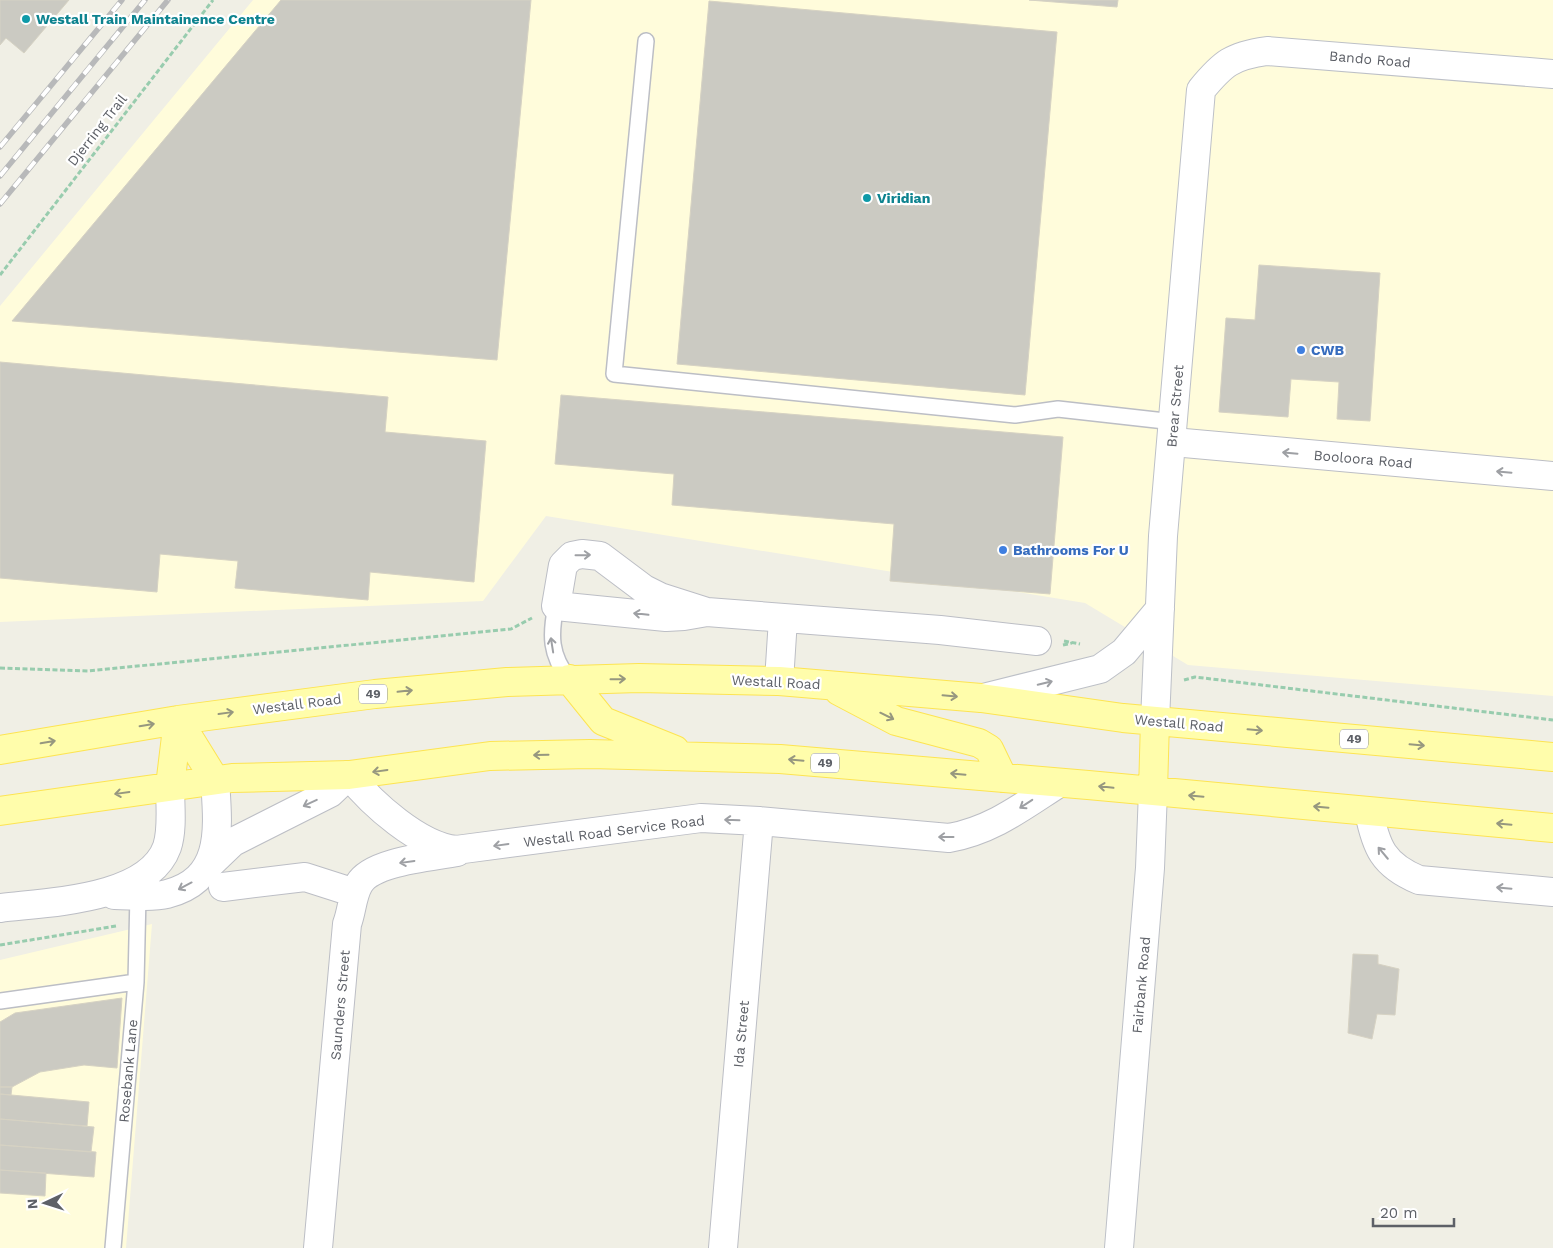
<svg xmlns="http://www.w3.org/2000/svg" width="1553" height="1248" viewBox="0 0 1553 1248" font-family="'Work Sans',sans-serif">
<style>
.commercial{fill:#fffcdb}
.building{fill:#cbcac2;stroke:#d6d2c3}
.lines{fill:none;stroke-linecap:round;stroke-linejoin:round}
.service-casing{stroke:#bcbec5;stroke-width:18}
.minor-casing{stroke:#bcbec5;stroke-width:30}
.tertiary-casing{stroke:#bcbec5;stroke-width:30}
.secondary-casing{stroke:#bdc0c7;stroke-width:30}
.primary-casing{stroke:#fde452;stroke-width:30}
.path{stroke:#98ccae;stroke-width:3;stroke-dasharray:5 2.5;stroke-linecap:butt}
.service{stroke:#fff;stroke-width:15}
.minor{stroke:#fff;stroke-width:28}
.tertiary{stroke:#fff;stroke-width:28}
.secondary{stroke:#fff;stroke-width:28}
.primary{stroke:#fffdab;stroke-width:28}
.rail-casing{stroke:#b8b9ba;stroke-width:5.5}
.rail{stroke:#fff;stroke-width:4;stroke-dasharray:11;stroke-linecap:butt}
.oneway{stroke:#9ea0a4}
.oneway2{stroke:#96977f}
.culture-dot{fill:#0f9aa8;stroke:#fff;stroke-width:2}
.shop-dot{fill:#3f7fe0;stroke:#fff;stroke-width:2}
.labels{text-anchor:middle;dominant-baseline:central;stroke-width:4.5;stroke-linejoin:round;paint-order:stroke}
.shield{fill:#fff;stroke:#8e9095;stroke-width:1}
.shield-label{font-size:12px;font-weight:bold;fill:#5d6067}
.culture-label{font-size:14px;font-weight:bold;fill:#0d838f;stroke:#fff;text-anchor:start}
.street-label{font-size:14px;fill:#5d6067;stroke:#fff}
.shop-label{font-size:14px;font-weight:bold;fill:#366cbe;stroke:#fff;text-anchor:start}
</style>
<rect width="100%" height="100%" fill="#f0efe5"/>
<path class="commercial" d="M253,0H1553V696L1188,665L1085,603L546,516L483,601L0,622V306Z
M152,924L126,1248H0V960Z"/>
<path class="building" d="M0,0H69L24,53L6,38L0,45Z
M281,0H531L497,360L12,321Z
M1029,0H1118L1117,7Z
M709,1L1057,32L1025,395L677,364Z
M1259,265L1380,273L1370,421L1337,419L1339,382L1291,379L1288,417L1219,412L1226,318L1255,320Z
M0,362L388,397L385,432L486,441L474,582L370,572L368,600L235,588L238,561L160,554L157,592L0,578Z
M561,395L1063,437L1050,594L890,581L894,524L672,505L674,474L555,464Z
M1353,954L1378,955V964L1399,969L1395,1015L1377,1014L1372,1039L1348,1033Z
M122,998L117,1068L84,1065L40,1072L12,1087H0V1022L15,1013Z
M0,1087H12L11,1095L0,1094Z
M0,1094L89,1102L87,1126L0,1119Z
M0,1119L94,1127L91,1152L0,1145Z
M0,1145L96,1152L94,1177L0,1170Z
M0,1170L46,1173L45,1196L0,1193Z"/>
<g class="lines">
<defs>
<path id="service" d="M646,41L614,374L1015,415L1058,409L1174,422
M556,606C550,635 550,655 569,679
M0,1001L136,982
M113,1248L136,982L138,895"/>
<path id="minor" d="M1173,442L1553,476
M707,612L684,616L666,617L556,606L563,565L572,556L582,554L600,556L644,589L660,597L707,612L940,630L1037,641
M779,681L783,619
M349,775C372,804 419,846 456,850L701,818L759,821L949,838C993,830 1023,806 1059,783
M1369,812C1376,847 1383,865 1419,880L1553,892
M223,887L305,877L355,893
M318,1248L347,924C352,911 352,896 359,884C372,861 432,857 457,852
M723,1248L759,821"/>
<path id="tertiary" d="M209,865L233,842L330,793L349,775
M114,895C131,895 151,898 167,894C225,879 218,827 215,780
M0,908C48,902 148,900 167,847C173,829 170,805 170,786"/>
<path id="secondary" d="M983,698L1100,669L1124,652L1160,609
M1155,721L1163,536L1201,90C1223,63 1232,56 1267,51L1553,74
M1119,1248L1150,868L1153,791"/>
<path id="primary" d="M569,679L603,721L675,750
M839,691L896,721L979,743L989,749L1003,778
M178,720L215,780
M0,750L178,720L375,694L507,682L639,678L779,681L981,698L1123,718L1553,757
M170,786L178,720
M1153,791L1155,721
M0,811L232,778L349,775L490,756L590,754L780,759L1088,785L1553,828"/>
</defs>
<use href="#service" class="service-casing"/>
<use href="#minor" class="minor-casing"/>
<use href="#tertiary" class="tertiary-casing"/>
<use href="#secondary" class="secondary-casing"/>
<use href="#primary" class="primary-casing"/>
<path class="path" d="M0,275L213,0
M1064,641L1080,644
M1063,645L1072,643
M0,668L88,671L511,629L532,618
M1184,680L1195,677L1553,720
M0,945L116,926"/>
<use href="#service" class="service"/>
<use href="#minor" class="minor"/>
<use href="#tertiary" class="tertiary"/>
<use href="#secondary" class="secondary"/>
<use href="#primary" class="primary"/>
<defs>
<path id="rail" d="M0,147L122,0
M0,176L145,0
M0,204L168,0"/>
</defs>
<use href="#rail" class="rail-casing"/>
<use href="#rail" class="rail"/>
</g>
<defs><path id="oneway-shaft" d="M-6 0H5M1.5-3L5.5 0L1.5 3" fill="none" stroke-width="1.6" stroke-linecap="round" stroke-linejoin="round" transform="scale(1.25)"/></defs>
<g class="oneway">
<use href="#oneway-shaft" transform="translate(1290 453) rotate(-175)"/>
<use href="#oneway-shaft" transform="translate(1504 472) rotate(-175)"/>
<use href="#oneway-shaft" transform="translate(583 555) rotate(-1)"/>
<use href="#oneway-shaft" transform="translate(641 614) rotate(-174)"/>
<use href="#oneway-shaft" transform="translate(552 645) rotate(-99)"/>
<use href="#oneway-shaft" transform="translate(1045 683) rotate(-13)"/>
<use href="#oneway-shaft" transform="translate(310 803) rotate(155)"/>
<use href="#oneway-shaft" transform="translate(1026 804) rotate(147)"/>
<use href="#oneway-shaft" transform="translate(732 820) rotate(-178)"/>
<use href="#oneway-shaft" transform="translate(946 837) rotate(-180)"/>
<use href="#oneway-shaft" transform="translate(501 845) rotate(172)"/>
<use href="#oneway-shaft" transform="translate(1383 853) rotate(-130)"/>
<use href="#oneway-shaft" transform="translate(407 862) rotate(172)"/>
<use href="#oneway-shaft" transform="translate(185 886) rotate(152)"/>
<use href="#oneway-shaft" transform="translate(1504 888) rotate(-175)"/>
</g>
<g class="oneway2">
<use href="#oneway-shaft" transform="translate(618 679) rotate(-1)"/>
<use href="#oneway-shaft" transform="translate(405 691) rotate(-6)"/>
<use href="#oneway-shaft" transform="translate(950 696) rotate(5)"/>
<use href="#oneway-shaft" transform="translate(226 713) rotate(-8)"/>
<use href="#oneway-shaft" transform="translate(887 716) rotate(26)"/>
<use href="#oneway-shaft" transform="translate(147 725) rotate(-9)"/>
<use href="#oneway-shaft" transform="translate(1255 730) rotate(5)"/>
<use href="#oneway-shaft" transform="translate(48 742) rotate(-10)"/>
<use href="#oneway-shaft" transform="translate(1417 745) rotate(5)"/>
<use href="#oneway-shaft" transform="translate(541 755) rotate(179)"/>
<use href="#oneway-shaft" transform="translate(796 760) rotate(-175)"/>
<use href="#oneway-shaft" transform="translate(380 771) rotate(172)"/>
<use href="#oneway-shaft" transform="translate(958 774) rotate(-175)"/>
<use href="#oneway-shaft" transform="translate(1106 787) rotate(-174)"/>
<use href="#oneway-shaft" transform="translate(122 793) rotate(172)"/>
<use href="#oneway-shaft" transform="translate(1196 796) rotate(-175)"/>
<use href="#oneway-shaft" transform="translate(1321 807) rotate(-175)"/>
<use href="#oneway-shaft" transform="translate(1504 824) rotate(-175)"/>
</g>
<g class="culture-dot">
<circle cx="26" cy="19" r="5"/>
<circle cx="867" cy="198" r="5"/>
</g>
<g class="shop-dot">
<circle cx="1301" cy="350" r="5"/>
<circle cx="1003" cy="550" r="5"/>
</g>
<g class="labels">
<g class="shield">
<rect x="359" y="684.5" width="28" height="19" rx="4"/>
<rect x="1340" y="729.5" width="28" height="19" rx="4"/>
<rect x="811" y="753.5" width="28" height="19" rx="4"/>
</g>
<g class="shield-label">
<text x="373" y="694">49</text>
<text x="1354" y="739">49</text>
<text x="825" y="763">49</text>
</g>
<g class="culture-label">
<text x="36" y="19">Westall Train Maintainence Centre</text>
<text x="877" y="198">Viridian</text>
</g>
<g class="street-label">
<text transform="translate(1370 59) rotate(5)">Bando Road</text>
<text transform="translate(97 130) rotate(-52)">Djerring Trail</text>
<text transform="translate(1175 406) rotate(-85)">Brear Street</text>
<text transform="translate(1363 459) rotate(5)">Booloora Road</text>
<text transform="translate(776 682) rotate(3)">Westall Road</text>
<text transform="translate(297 704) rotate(-7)">Westall Road</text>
<text transform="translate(1179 723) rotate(5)">Westall Road</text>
<text transform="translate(614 831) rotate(-7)">Westall Road Service Road</text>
<text transform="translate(1141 985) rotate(-85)">Fairbank Road</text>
<text transform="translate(340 1005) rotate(-85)">Saunders Street</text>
<text transform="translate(741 1034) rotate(-85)">Ida Street</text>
<text transform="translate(128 1071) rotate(-85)">Rosebank Lane</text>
</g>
<g class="shop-label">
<text x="1311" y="350">CWB</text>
<text x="1013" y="550">Bathrooms For U</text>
</g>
</g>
<g transform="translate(45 1203) rotate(266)" stroke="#ffffff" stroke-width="4" paint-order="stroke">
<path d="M0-4L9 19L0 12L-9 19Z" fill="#5d6067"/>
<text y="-8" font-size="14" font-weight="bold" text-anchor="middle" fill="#5d6067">N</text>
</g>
<path d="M1373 1218v8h81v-8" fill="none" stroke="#5d6067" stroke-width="2.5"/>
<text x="1380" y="1218" font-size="15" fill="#5d6067" stroke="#ffffff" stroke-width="4" paint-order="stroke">20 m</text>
</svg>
